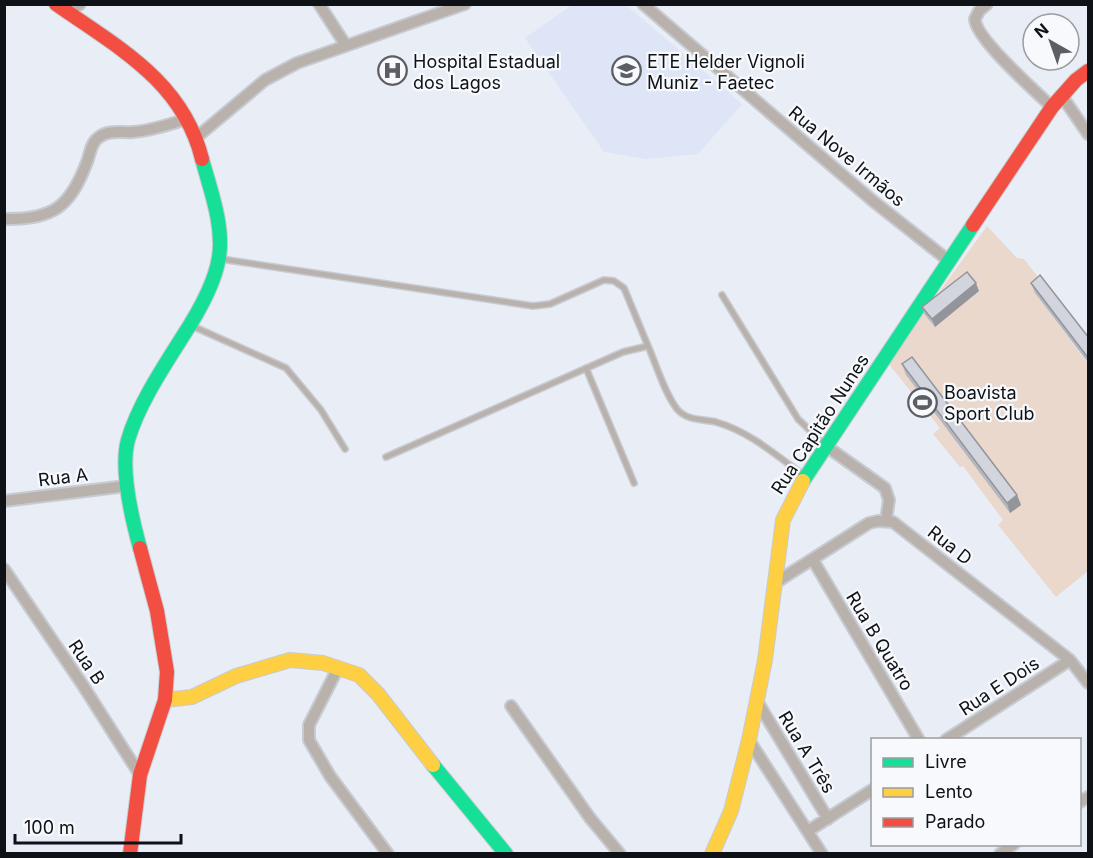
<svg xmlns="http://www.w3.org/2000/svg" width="1093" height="858" viewBox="0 0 1093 858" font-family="Inter,sans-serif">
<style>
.built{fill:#dde5f6}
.green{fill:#ead8cd;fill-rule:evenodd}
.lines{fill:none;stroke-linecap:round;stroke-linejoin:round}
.lane-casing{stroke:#c7cbd1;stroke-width:8}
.street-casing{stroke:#c7cbd1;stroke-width:14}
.fast-casing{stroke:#c7cbd1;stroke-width:16}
.slow-casing{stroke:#c7cbd1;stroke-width:16}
.jam-casing{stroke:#c7cbd1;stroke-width:16}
.lane{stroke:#b9b1ab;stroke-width:5}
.street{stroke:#b9b1ab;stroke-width:10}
.fast{stroke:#16e098;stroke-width:14}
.slow{stroke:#ffcf43;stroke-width:14}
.jam{stroke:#f24e42;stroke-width:14}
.wall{fill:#b5b7be}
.shaded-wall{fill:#93959b}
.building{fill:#d2d5dd;stroke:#93959b;stroke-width:1.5}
.labels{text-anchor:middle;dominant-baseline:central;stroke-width:4.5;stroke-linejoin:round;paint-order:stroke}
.poi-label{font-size:18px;fill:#0e1116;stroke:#f7f9fc;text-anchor:start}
.street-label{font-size:18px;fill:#0e1116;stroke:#f7f9fc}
</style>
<rect width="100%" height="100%" fill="#e9edf6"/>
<path class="built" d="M572,5H626L742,104L698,154L646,159L604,152L525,38Z"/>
<path class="green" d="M987,226L1017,258L1024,259L1088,341L1035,293L1088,364V571L1056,597L998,525L1003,520L963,466L960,467L933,434L940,428L888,363ZM979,291L935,326L925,315ZM906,375H907L1020,505L1010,513Z"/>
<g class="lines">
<defs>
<path id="lane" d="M221,259L533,306L550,304L604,280L614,281L624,288L648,346
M722,295L798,419L824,444
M190,325L286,368L321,410L345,449
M586,368L634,483
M386,457L623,352L648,346C657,366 664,392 677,409C687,421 703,419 716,422C750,432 776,455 803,475"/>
<path id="street" d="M319,4L345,44
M643,4L873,201L949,261
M987,4L979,11L975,19C975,38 1036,92 1052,107
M67,12L80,4
M1062,96L1088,134
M197,137L265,80L297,63L465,4
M4,219C53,220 70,207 87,162C90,154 91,143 98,138C108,129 122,133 133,132C151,131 170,124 187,119
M826,446L885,488L889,500L886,520
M4,501L126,486
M813,560L919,740
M4,569L82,684L140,775
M775,583L869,523L878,521L893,522L1070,660L1088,683
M338,668L309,725V740L330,776L388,854
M757,701L828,819
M511,706L590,818L620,854
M749,740L822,854
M946,740L1070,660
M1080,802L1088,797
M808,831L872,790
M1000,854L1014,844"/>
<path id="fast" d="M803,481L973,225
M140,548C132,519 120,469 128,440C138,405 164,366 183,336C198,313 215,284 219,257C224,225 210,189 202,159
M433,765L506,854"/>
<path id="slow" d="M165,700L192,697L236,676L290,660L323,663L359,675L378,694L433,765
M712,854L731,811L749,740L765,660L783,520L803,481"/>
<path id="jam" d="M56,4C117,47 183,81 202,159
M973,225L1052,107L1076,80L1088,71
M130,854L140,775L165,700L167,672L157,611L140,548"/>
</defs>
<use href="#lane" class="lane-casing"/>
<use href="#street" class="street-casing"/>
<use href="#fast" class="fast-casing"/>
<use href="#slow" class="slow-casing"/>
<use href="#jam" class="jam-casing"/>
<use href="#lane" class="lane"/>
<use href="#street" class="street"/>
<use href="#fast" class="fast"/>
<use href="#slow" class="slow"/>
<use href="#jam" class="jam"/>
</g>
<path class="wall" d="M1031,283L1089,338V364L1035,293Z
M979,291L935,327L925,315L922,307Z
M902,364L1017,495L1021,505L1010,513L906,375Z"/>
<path class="shaded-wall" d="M976,283L979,291L935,327L932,319Z
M1017,495L1021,505L1010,513L1007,503Z"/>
<path class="building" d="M967,272L976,283L932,319L922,307Z
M1040,275L1089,338V359L1031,283Z
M912,357L1017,495L1007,503L902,364Z"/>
<defs>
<symbol id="hospital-ring" viewBox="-11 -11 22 22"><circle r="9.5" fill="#f7f9fc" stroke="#5b5e64" stroke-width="1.5"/><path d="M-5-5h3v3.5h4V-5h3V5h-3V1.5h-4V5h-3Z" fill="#5b5e64"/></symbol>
<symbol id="university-ring" viewBox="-11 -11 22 22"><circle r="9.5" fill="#f7f9fc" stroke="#5b5e64" stroke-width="1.5"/><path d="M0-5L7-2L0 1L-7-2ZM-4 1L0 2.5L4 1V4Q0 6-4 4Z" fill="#5b5e64"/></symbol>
<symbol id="stadium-ring" viewBox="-11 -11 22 22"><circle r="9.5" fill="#f7f9fc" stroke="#5b5e64" stroke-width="1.5"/><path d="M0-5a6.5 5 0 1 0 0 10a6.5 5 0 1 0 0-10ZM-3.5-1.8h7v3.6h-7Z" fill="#5b5e64"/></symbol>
</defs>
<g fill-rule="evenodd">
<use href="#hospital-ring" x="376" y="54" width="33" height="33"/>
<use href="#university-ring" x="610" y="54" width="33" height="33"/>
<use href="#stadium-ring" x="906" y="386" width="33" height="33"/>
</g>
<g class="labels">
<g class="poi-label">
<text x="413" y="61">Hospital Estadual<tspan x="413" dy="21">dos Lagos</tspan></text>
<text x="647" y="61">ETE Helder Vignoli<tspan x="647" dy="21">Muniz - Faetec</tspan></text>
<text x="944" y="392">Boavista<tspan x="944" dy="21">Sport Club</tspan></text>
</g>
<g class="street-label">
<text transform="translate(847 156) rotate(40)">Rua Nove Irmãos</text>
<text transform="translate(820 424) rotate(-57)">Rua Capitão Nunes</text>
<text transform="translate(63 477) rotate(-7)">Rua A</text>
<text transform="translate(950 545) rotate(38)">Rua D</text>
<text transform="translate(880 641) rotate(59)">Rua B Quatro</text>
<text transform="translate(87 662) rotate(56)">Rua B</text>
<text transform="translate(999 686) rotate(-33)">Rua E Dois</text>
<text transform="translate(807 752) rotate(59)">Rua A Três</text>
</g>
</g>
<rect width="1093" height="858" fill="none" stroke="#0e1116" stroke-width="12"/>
<rect x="871" y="738" width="210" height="108" fill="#f7f9fc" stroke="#9a9ca0" stroke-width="1.5"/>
<rect x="883" y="758" width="30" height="9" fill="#16e098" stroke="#9a9ca0" stroke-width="1.5"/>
<text x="925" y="768" font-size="18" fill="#0e1116">Livre</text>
<rect x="883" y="788" width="30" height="9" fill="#ffcf43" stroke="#9a9ca0" stroke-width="1.5"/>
<text x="925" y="798" font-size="18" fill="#0e1116">Lento</text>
<rect x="883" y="818" width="30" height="9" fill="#f24e42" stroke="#9a9ca0" stroke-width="1.5"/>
<text x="925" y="828" font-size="18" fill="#0e1116">Parado</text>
<g transform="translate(1051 42) rotate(320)"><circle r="28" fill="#f7f9fc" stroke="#9a9ca0" stroke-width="1.5"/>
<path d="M0-4.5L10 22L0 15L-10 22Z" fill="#5b5e64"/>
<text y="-9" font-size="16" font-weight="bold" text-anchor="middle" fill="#0e1116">N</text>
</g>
<path d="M15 834v9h166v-9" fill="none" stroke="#0e1116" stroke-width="3"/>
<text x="24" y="834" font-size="18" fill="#0e1116" stroke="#f7f9fc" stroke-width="4.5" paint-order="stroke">100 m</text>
</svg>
